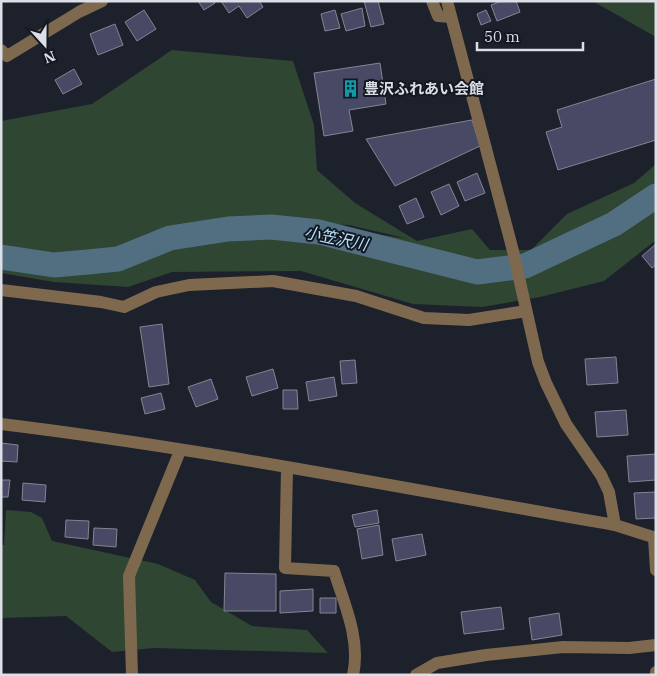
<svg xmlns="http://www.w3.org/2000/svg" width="657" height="676" viewBox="0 0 657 676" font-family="'IBM Plex Serif','Noto Sans JP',serif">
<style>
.green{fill:#2f4633;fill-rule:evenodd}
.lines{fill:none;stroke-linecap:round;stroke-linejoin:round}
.river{stroke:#516f81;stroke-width:25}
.building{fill:#484964;stroke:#848593}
.minor{stroke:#7e694e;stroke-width:12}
.labels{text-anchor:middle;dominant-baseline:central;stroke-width:4;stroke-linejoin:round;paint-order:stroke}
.poi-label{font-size:15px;font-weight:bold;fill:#dcdfe6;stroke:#141822;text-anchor:start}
.water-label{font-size:16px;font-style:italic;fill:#b4e1fc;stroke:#141822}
</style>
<rect width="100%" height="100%" fill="#1d212c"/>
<path class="green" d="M595,1H656V37L596,3Z
M172,50L293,61L314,125L317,170L355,203L417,241L472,229L490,250H531L567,214L634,183L656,164V240L604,281L540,297L482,307L413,304L301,271L172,272L128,287L54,282L1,273V121L92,104ZM299,222L349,225L409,239Z
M6,510L31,512L42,518L52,541L158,564L195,580L211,602L252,626L307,630L328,653L154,648L112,652L66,616L1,618V545H4Z"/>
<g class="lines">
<path class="river" d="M1,257L54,265L88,262L118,259L170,238L228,229L271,227L319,232L477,272L525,266L614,224L656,196"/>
</g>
<path class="building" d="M198,1H214L215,3L204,10Z
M221,1H259L263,7L247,18L239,6L229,13Z
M364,1H378L384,24L371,27Z
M502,1H516L520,12L497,21L491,5Z
M362,8L365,26L346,31L341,14Z
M144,10L156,29L137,41L125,22Z
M335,10L340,28L325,31L321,14Z
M486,10L491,21L481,25L477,14Z
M115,24L123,45L98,55L90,34Z
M380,63L386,104L349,110L353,131L324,136L314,73Z
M74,69L82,84L63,94L55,80Z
M656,79V140L558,170L546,132L562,127L557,110Z
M472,120L480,146L395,186L366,139Z
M477,173L485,193L465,201L457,182Z
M449,184L459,206L441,215L431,192Z
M416,198L424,217L407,224L399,206Z
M656,244V265L652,268L642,256Z
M162,324L169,384L149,387L140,327Z
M616,357L618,383L587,385L585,359Z
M355,360L357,383L342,384L340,361Z
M273,369L278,388L252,396L246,377Z
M334,377L337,396L309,401L306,382Z
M211,379L218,399L196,407L188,387Z
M283,390H297L298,409H283Z
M161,393L165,409L145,414L141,398Z
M626,410L628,435L597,437L595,412Z
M1,443L18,445L17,462L1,461Z
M656,454V480L629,482L627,456Z
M1,480H10L8,497H1Z
M23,483L46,485L45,502L22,500Z
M656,492V518L636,519L634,493Z
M377,510L379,523L355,527L352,515Z
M66,520L89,521L88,539L65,537Z
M379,525L383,555L362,559L357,529Z
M94,528L117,529L116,547L93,545Z
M422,534L426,555L396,561L392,539Z
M225,573L276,574V611H224Z
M313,589V611L280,613V591Z
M320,598H336V613H320Z
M501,607L504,629L464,634L461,612Z
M559,613L562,635L532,640L529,618Z"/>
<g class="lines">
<path class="minor" d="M432,1L438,16L451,17
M447,1L513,251L538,362L546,383L566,424L601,475L609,492L615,525
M1,50L7,56L79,12L102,1
M1,290L101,302L124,307L156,292L189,285L273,281L356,296L424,318L469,320L526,311
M1,424C207,449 411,490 615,525L656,538
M287,468L285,568L334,571C344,603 361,640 353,675
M654,538L656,570
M132,675L129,576L180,451
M416,675L437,663L486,655L563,647L629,648L656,645
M656,675V672"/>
</g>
<defs>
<symbol id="building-bare" viewBox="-9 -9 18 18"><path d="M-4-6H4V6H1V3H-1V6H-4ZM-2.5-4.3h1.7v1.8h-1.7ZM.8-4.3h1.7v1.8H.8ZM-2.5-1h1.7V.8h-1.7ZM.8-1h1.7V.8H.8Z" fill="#0f9aa8" stroke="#141822" stroke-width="2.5" paint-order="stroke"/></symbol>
</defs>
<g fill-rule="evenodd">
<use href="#building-bare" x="338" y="76" width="25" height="25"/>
</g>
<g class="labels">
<g class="poi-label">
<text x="364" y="88">豊沢ふれあい会館</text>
</g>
<g class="water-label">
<text transform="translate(336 238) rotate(12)">小笠沢川</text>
</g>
</g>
<rect width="657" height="676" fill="none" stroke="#dcdfe6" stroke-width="5"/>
<g transform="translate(45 45) rotate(159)" stroke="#141822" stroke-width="4" paint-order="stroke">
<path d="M0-4L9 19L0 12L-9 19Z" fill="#dcdfe6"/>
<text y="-8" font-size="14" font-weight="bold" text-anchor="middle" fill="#dcdfe6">N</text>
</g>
<path d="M477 42v8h106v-8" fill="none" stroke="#dcdfe6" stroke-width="2.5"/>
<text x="484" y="42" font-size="15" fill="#dcdfe6" stroke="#141822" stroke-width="4" paint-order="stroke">50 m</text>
</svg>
